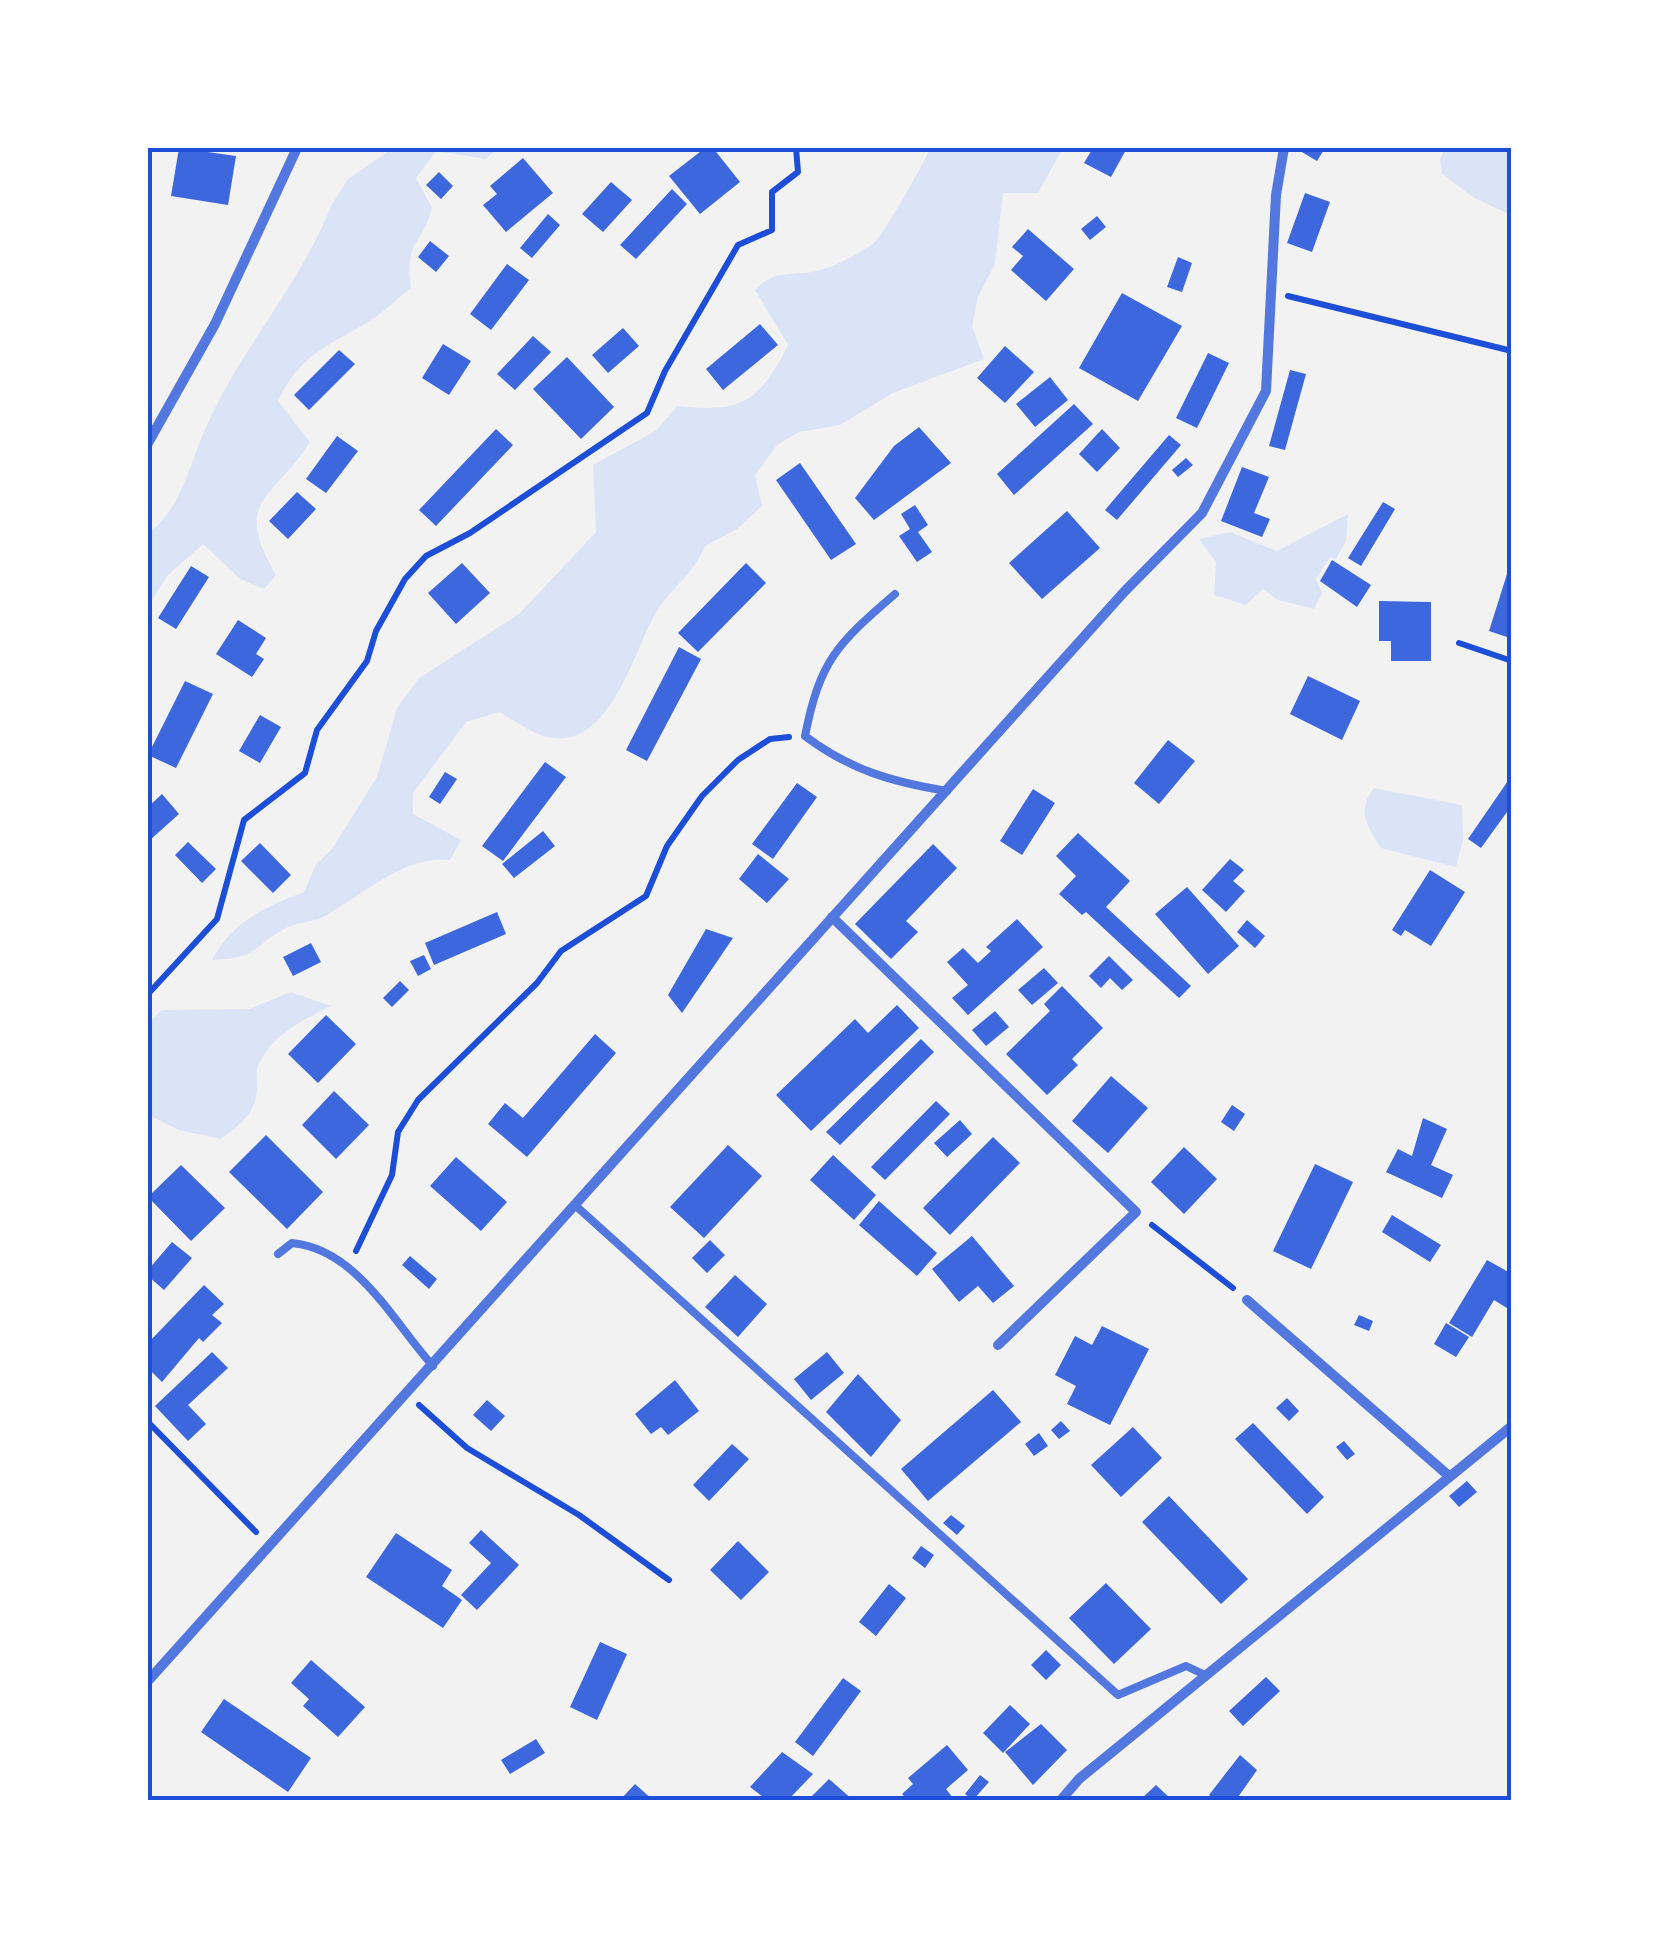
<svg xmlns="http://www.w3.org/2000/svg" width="1659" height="1948" viewBox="0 0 1659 1948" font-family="Rubik,sans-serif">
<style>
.green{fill:#dbe4f7}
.building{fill:#3d67dc}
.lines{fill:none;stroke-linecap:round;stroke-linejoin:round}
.path{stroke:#1d4ed8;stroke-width:6}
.service{stroke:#5277de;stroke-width:8}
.minor{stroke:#5277de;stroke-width:10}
.neatline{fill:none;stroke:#1d4ed8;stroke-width:4}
</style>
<rect width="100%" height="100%" fill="#f2f2f2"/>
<path class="green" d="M393,148H498L486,159L436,151L416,178L432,208C422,246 404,240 411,288C398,298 386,310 373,319C331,345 300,353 278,401L310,442C274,500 231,498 276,575L264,589L240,579L203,544L167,576L148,606V533C183,508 189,464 206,427C240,350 300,285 331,206L348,179Z
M930,148H1063L1038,193H1003L995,264L978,297L972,326L984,359L893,393L840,425L799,432L777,445L755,475L762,506L737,529L705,546C694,575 669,589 655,614C632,656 609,751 547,737C531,733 514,720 499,712L466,722L413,793V814L461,840L450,860C406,854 362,895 325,916C314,922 300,922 288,927C251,946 262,958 212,960C231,922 267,906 304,892L316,864L332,849L377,777L397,708L419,678L519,614L596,532L593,465L657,430L677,406C741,413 759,403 788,345L755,290C774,270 787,276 812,272C831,269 860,254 875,242C882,237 927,158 930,148Z
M1445,148H1511V215L1474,198L1442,174L1440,159Z
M1348,514L1346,541L1336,559L1330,557L1316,579L1322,593L1314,609L1278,600L1263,589L1246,605L1214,595L1216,562L1199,539L1230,532L1277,551Z
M1374,788L1462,805L1463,840L1456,867L1381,848C1367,826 1356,811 1374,788Z
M291,992L331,1006C303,1020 271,1035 258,1066C255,1073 258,1082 257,1089C256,1113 238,1126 221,1139L179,1130L148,1115V1023L162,1010L249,1009Z"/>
<path class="building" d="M179,148L236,156L228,205L171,196Z
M705,148H713L740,182L700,214L669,176Z
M1093,148H1127L1111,177L1084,163Z
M1295,148H1325L1317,161Z
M523,158L553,193L506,232L483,205L497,194L490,186Z
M439,172L453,186L441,199L426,185Z
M611,182L632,200L603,232L582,214Z
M672,189L687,204L636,259L620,245Z
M1305,193L1330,202L1312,252L1287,243Z
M548,214L560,225L532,258L520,248Z
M1097,216L1106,227L1090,240L1081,229Z
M1028,229L1074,269L1046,301L1011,270L1023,256L1012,247Z
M430,241L449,256L436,272L418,257Z
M1178,257L1192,263L1182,292L1167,287Z
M507,264L529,280L491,330L470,314Z
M1122,293L1182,326L1138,401L1079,368Z
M760,324L778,345L723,390L706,369Z
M623,328L639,346L608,373L592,355Z
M533,336L551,352L515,390L497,374Z
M443,344L471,361L449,395L422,378Z
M1005,346L1034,372L1005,403L977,378Z
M339,350L355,364L309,410L294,395Z
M1208,353L1229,363L1197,428L1176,418Z
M567,357L614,407L581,439L533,389Z
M1290,370L1306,374L1285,450L1269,446Z
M1050,377L1068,400L1035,427L1016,404Z
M1074,404L1093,424L1014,495L997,474Z
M919,427L951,463L874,520L855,498L894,446Z
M496,429L513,445L436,526L419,510Z
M1102,429L1120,448L1097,472L1079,454Z
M1169,435L1181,445L1117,520L1105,510Z
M337,436L358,451L326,493L306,479Z
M1186,458L1193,465L1178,477L1172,470Z
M800,463L856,544L831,560L776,480Z
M1242,467L1269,477L1254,513L1270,519L1262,537L1221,521Z
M297,492L316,509L288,539L269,521Z
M1383,502L1395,509L1361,566L1348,558Z
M915,505L928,525L918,532L932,552L917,562L899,536L910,529L901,514Z
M1067,511L1100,548L1042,599L1009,563Z
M1332,560L1371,585L1357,607L1320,581Z
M462,563L490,593L456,624L428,593Z
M746,563L766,583L698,652L678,633Z
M191,566L209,577L176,629L158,618Z
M1507,574L1512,575L1507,637L1489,631Z
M1379,601L1431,602V661H1391V641H1379Z
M238,620L266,638L256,654L264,659L252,677L216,654Z
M679,647L701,659L647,761L626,750Z
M1308,676L1360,701L1342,740L1290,714Z
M185,681L213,694L176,768L148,755Z
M260,715L281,727L260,763L239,751Z
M1168,740L1195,761L1159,804L1134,783Z
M545,762L566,777L503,861L482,846Z
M445,772L457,779L440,804L429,797Z
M1512,775V805L1481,848L1468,839Z
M797,783L817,797L773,859L752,844Z
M1033,789L1055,803L1022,855L1000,841Z
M162,794L179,814L150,840L148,807Z
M543,831L555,846L514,878L502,864Z
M1078,833L1130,881L1106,907L1191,986L1179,998L1086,912L1082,915L1059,894L1076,876L1056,856Z
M188,842L216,869L202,883L175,855Z
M260,843L291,875L273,893L241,861Z
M933,844L957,868L906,921L918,932L891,959L855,924Z
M758,854L789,879L767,903L739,879Z
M1230,859L1244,870L1233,881L1245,891L1226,912L1202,890Z
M1430,870L1465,892L1431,946L1405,930L1401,936L1392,930Z
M1187,887L1239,946L1208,974L1155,914Z
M497,912L506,934L434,965L425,943Z
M1017,919L1043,947L968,1015L952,998L968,985L947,962L963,948L978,963L991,951L986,947Z
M1247,920L1265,936L1255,948L1237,932Z
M706,929L733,938L682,1013L668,995Z
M311,943L321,962L293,976L283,957Z
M424,955L431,969L418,976L410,961Z
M1109,956L1133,980L1122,990L1110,978L1101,988L1089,976Z
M1044,968L1058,983L1032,1005L1018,990Z
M400,981L409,990L392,1007L383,998Z
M1062,986L1103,1028L1072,1059L1078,1065L1047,1095L1006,1054L1050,1011L1044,1004Z
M897,1005L919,1028L811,1131L776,1095L855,1019L868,1033Z
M995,1011L1009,1027L986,1046L972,1030Z
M326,1015L356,1044L318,1083L288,1054Z
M595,1034L616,1053L527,1157L488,1124L505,1103L523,1118Z
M921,1039L934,1052L840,1145L826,1132Z
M1111,1076L1148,1108L1108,1153L1072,1121Z
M334,1091L369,1125L336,1159L302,1125Z
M936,1101L950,1114L885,1180L871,1167Z
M1232,1105L1245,1114L1234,1131L1221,1122Z
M1423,1118L1447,1129L1431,1165L1453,1175L1442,1198L1386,1172L1398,1149L1412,1156Z
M960,1120L972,1134L947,1157L934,1143Z
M266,1135L323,1192L287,1229L229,1172Z
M993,1137L1020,1163L950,1235L923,1208Z
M728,1145L762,1176L704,1238L670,1207Z
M1184,1147L1217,1179L1184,1214L1151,1182Z
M833,1155L876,1195L854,1220L810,1180Z
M456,1157L507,1202L481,1231L430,1186Z
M1315,1164L1353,1182L1311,1269L1273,1251Z
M181,1165L225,1208L191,1241L148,1197Z
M879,1201L937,1253L917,1276L859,1225Z
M1392,1215L1441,1245L1430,1262L1382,1232Z
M972,1236L1014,1286L993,1303L978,1286L959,1302L932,1269Z
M710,1240L725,1255L707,1273L692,1258Z
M172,1242L192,1258L164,1290L148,1276V1270Z
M410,1256L437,1279L429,1289L402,1265Z
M1487,1260L1512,1274V1302L1507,1308L1494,1300L1472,1337L1449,1323Z
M735,1275L767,1304L738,1337L705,1307Z
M204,1285L224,1304L212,1315L222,1323L203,1342L199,1338L162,1382L148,1368V1343Z
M1359,1315L1373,1321L1369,1331L1354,1325Z
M1446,1323L1469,1337L1456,1357L1434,1344Z
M1102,1326L1149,1349L1110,1425L1067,1404L1076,1386L1055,1375L1075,1336L1092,1345Z
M212,1352L228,1368L188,1405L206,1424L188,1441L155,1406Z
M827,1352L844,1373L811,1400L794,1379Z
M858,1374L901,1420L871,1457L826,1412Z
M675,1380L699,1411L668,1435L661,1427L651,1434L635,1414Z
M993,1390L1021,1422L928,1501L901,1469Z
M1287,1398L1299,1411L1289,1421L1276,1408Z
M487,1400L505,1416L491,1431L473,1415Z
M1061,1421L1070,1431L1059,1439L1051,1430Z
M1253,1423L1324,1497L1307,1514L1235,1439Z
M1133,1427L1162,1458L1121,1497L1091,1465Z
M1039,1433L1048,1446L1034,1456L1025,1444Z
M1344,1441L1355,1454L1347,1460L1336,1447Z
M732,1444L749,1459L709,1501L693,1485Z
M1467,1481L1477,1492L1459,1507L1449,1496Z
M1169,1496L1248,1579L1221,1604L1142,1522Z
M951,1515L965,1526L957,1535L943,1523Z
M481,1530L519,1565L477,1610L461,1595L491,1563L469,1543Z
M396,1533L452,1570L442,1586L462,1600L443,1628L366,1577Z
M738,1541L769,1572L741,1600L710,1570Z
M921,1546L934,1555L925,1568L912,1558Z
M1106,1583L1151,1629L1114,1664L1069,1618Z
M889,1584L906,1598L876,1636L859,1622Z
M600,1642L627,1654L597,1720L570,1707Z
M1046,1650L1061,1665L1046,1680L1031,1665Z
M311,1660L365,1707L338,1737L303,1706L309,1699L291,1683Z
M1266,1677L1280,1691L1243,1726L1229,1711Z
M843,1678L861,1691L813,1756L795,1742Z
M224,1699L311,1758L288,1792L201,1732Z
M1010,1705L1030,1724L1003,1753L983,1733Z
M1041,1724L1067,1750L1033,1785L1005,1752Z
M536,1739L545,1753L510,1774L501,1760Z
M947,1745L968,1770L946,1789L953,1798L908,1800L902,1794L913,1784L908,1778Z
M782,1752L813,1774L788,1800H767L750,1787Z
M1240,1755L1257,1770L1236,1800H1215L1209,1795Z
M980,1775L989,1782L973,1800L965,1794Z
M829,1779L853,1800H808Z
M635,1784L653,1800H620Z
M1156,1785L1172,1800H1140Z"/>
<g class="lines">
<path class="path" d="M1288,296L1512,351
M1459,643L1512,661
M148,994L217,919L244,820L305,773L317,730L367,661L376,631L405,579L426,556L470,533L647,413L665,371L738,245L772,230V192L798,172L796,148
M1152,1225L1233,1288
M356,1251L392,1175L398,1132L418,1100L537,983L561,951L646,896L667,846L702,796L738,760L770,739L789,737
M419,1405L467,1448L579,1515L669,1580
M148,1422L256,1532"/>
<path class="service" d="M895,594C837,644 820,660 805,736C850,770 892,782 947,791
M576,1206L1118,1695L1186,1666L1203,1674
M278,1254L292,1243C357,1249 394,1323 433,1366"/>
<path class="minor" d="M148,443L215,324L297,148
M832,917L1136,1212L998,1345
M1247,1300L1449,1476
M148,1681L1124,592L1202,513L1266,391L1276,195L1284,148
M1061,1800L1079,1779L1512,1426"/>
</g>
<rect width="1659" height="1948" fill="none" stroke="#ffffff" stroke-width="300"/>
<rect x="150" y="150" width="1359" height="1648" class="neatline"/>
</svg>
